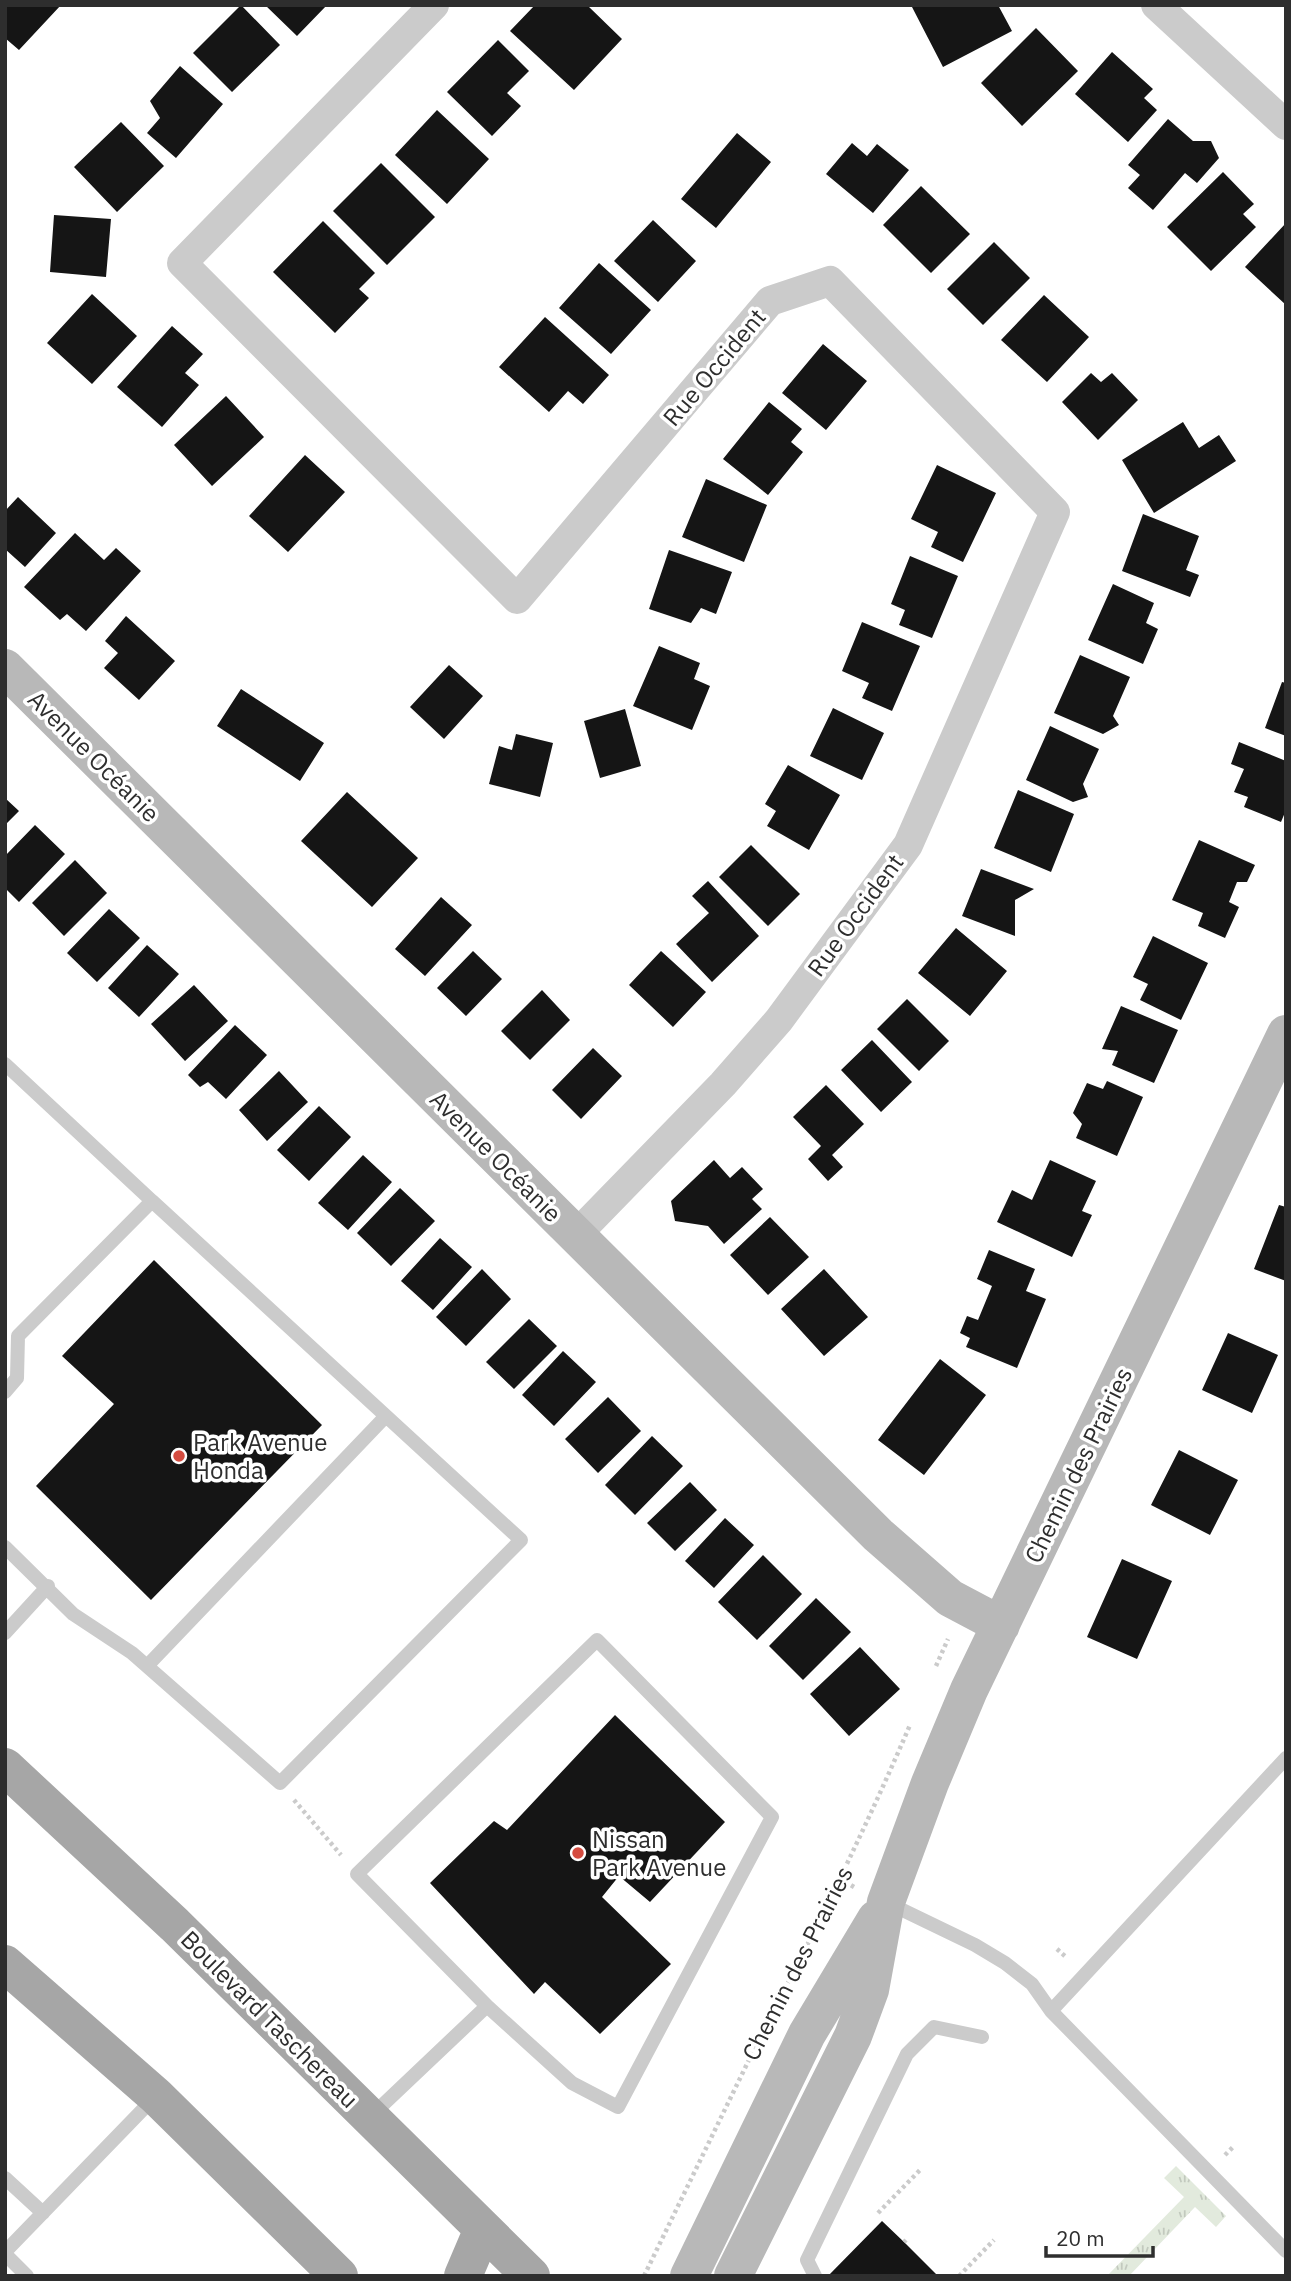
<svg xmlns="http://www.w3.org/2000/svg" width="1291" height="2281" viewBox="0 0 1291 2281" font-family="'IBM Plex Sans',sans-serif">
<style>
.grass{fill:url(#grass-tufts)}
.building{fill:#151515}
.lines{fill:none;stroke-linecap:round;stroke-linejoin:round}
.path{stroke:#cbcbcb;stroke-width:4.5;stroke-dasharray:3.5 3.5;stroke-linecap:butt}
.lane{stroke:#cbcbcb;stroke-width:14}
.street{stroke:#cbcbcb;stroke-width:30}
.secondary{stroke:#b8b8b8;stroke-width:38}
.primary{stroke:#a6a6a6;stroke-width:38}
.poi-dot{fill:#d54c40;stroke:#fff;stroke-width:2.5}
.labels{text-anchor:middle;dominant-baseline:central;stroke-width:7;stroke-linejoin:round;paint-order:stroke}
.street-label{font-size:24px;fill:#2e2e2e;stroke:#fff}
.poi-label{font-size:24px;fill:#2e2e2e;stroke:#fff;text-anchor:start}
</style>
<defs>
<pattern id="grass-tufts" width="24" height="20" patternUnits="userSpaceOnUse" patternTransform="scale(1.75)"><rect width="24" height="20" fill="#e2eadd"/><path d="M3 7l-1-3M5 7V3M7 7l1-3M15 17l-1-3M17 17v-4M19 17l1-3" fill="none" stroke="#c2c9be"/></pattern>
</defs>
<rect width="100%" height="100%" fill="#fff"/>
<path class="grass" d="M1176,2166L1226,2216L1216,2227L1195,2207L1129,2276H1107L1184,2197L1164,2178Z"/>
<path class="building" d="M5,5H61L19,50L5,38Z
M241,5L280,45L232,92L193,53Z
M265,5H327L297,36Z
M535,5H587L622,39L574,90L510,31Z
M915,5H998L1012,31L943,67L912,7Z
M1036,28L1078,71L1022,126L981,83Z
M498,40L529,71L507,93L521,106L492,136L447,92Z
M1112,52L1153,89L1144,98L1157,110L1128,142L1075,94Z
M180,66L223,104L176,158L147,133L160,118L150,101Z
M437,110L489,159L447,204L395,155Z
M1168,119L1193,141H1211L1219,158L1197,183L1185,173L1153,210L1128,188L1140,175L1128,165Z
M121,122L164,166L117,212L74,167Z
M737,133L771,162L716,228L681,199Z
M852,143L867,156L877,144L909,170L873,213L826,174Z
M381,163L435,217L387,265L333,211Z
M1223,172L1254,204L1243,214L1256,227L1211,271L1167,227Z
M921,186L970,234L931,273L883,225Z
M54,215L111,219L106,277L50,272Z
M653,220L696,261L658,302L614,261Z
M323,221L375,273L359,289L369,298L335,333L273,272Z
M1286,223V305L1245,267Z
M994,242L1030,278L983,325L947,289Z
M599,263L651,310L611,354L559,308Z
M92,294L137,336L92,384L47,343Z
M1044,295L1089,337L1047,382L1001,340Z
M545,317L609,375L583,404L568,391L549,412L499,367Z
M172,326L203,354L185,373L199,385L162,427L117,387Z
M823,344L867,381L826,430L782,393Z
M1091,373L1101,382L1112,373L1138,400L1098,440L1062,402Z
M226,396L264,437L212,486L174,445Z
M769,402L802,429L791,442L803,452L768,495L723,459Z
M1183,422L1199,448L1219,435L1236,461L1154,513L1122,460Z
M305,455L345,492L288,552L249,516Z
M937,465L996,493L963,562L931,547L938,532L911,519Z
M706,479L767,505L744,562L682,537Z
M18,497L56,533L25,567L5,549V511Z
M1143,514L1199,536L1186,570L1199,575L1190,597L1122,571Z
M75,533L104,560L116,548L141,571L86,631L67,614L60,620L24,587Z
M669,550L732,572L716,614L701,608L691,623L649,609Z
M910,556L958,576L932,638L899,625L905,610L891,604Z
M1113,584L1154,603L1146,623L1158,629L1143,664L1088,640Z
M126,616L175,661L139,700L104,668L118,653L105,641Z
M862,622L920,646L892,711L862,698L869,683L842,671Z
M659,646L700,663L694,679L710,686L692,730L633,706Z
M1080,655L1130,677L1113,716L1119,725L1103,734L1054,713Z
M449,665L483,696L444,739L410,707Z
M1282,682L1286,683V736L1265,728Z
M241,689L324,743L300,781L217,726Z
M833,708L884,733L862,780L810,756Z
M625,709L641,766L600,778L584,721Z
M1050,726L1099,749L1083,784L1088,797L1073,802L1026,780Z
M516,734L553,743L540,797L489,784L499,746L512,750Z
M1239,742L1286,761V810L1281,822L1244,807L1248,797L1234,792L1244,769L1231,764Z
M788,765L840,795L809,850L767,826L776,811L765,804Z
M1018,790L1074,814L1051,872L994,848Z
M347,792L418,858L372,907L301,841Z
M5,798L19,811L5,825Z
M35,825L65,854L19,902L5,888V856Z
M1199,840L1255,865L1247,882H1237L1229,902L1239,907L1225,938L1198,926L1203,913L1172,900Z
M751,845L800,894L768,926L719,877Z
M75,860L107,893L64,936L32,903Z
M981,869L1034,889L1015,900V936L962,916Z
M708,881L759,936L712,982L676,944L709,913L692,896Z
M441,897L472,925L425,976L395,949Z
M109,909L140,938L97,982L67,953Z
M956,928L1007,971L970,1016L918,973Z
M1153,936L1208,963L1181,1020L1140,1000L1148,984L1133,977Z
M147,945L179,974L139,1017L108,988Z
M473,951L502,979L466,1016L437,988Z
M661,951L706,992L673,1027L629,985Z
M194,985L228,1021L185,1061L151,1024Z
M542,990L570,1020L530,1060L501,1031Z
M907,999L949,1041L919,1071L877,1029Z
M1121,1006L1178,1030L1154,1083L1112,1065L1118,1051L1102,1049Z
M235,1025L267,1055L226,1099L208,1082L200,1087L188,1075Z
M872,1040L912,1082L881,1112L841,1070Z
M593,1048L622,1076L581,1119L552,1090Z
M279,1071L308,1102L267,1141L239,1110Z
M1107,1081L1143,1097L1117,1156L1076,1138L1082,1124L1073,1113L1087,1083L1103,1089Z
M826,1085L864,1124L832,1155L843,1167L828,1181L808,1159L821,1146L793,1117Z
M319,1106L351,1137L309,1181L277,1150Z
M363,1155L392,1182L348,1230L318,1203Z
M714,1160L730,1178L742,1167L763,1189L752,1199L762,1209L724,1244L708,1226L675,1221L671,1201Z
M1050,1160L1096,1181L1082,1211L1092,1215L1072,1257L997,1222L1012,1190L1032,1200Z
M400,1188L435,1221L391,1266L357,1233Z
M1279,1205L1286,1207V1281L1254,1269Z
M770,1217L809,1257L768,1295L730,1255Z
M440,1238L472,1267L433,1310L401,1281Z
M989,1250L1035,1269L1026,1291L1046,1299L1017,1368L966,1347L970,1338L960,1333L967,1316L978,1320L992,1286L977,1279Z
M154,1260L322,1425L151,1600L36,1486L114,1404L62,1356Z
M482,1269L511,1299L466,1346L436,1317Z
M824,1269L868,1317L824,1356L781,1309Z
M529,1319L557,1346L514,1389L486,1362Z
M1228,1333L1278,1355L1252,1413L1202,1390Z
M563,1351L596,1382L554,1426L522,1395Z
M940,1359L986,1395L924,1475L878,1440Z
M608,1397L641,1431L598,1473L565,1439Z
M652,1436L683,1466L635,1515L605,1485Z
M1179,1450L1238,1480L1210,1535L1151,1505Z
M690,1482L717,1510L675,1551L647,1523Z
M725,1518L754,1545L714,1588L685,1561Z
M763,1555L802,1594L757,1640L718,1602Z
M1122,1559L1172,1581L1137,1659L1087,1637Z
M816,1598L851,1632L803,1680L769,1646Z
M860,1647L900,1689L849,1736L810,1694Z
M615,1715L725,1822L650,1902L619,1876L602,1897L671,1964L600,2034L545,1982L534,1994L430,1883L494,1821L507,1830Z
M882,2221L904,2242L938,2276H828Z"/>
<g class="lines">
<path class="path" d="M936,1666L948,1639
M294,1800L341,1855
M839,1878L854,1887
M1057,1949L1067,1958
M772,2014C821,1919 868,1823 910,1725
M1225,2155L1234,2146
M878,2213L921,2169
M904,2242L906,2240
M644,2276L763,2031
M959,2276L994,2240"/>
<path class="lane" d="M5,1064L152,1201L18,1336L17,1378L5,1392
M5,1547L73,1614L132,1653L280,1783L521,1540L152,1201
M5,1633L48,1586
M597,1640L772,1817L618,2107L572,2083L487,2006L357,1874Z
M147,1666L386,1416
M888,1903L975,1945L1005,1963L1032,1984L1051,2011L1286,2251
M1051,2011L1286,1758
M371,2116L487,2006
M5,2178L43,2213
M5,2252L155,2097
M5,2254L27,2276
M815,2276L807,2260L907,2054L934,2027L982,2037"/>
<path class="street" d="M434,5L182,263L517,599L770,301L830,281L1055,512L908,845L779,1020L723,1084L576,1235
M1156,5L1286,125"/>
<path class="secondary" d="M5,668L878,1535L950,1598L1001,1625
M689,2276L807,2034L876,1919
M733,2276L853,2036L870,1990L886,1902L930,1783L969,1690L1286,1034"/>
<path class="primary" d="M5,1767L175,1925L531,2276
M5,1964L156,2096L339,2276
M463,2276L483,2229"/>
</g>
<g class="poi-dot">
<circle cx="179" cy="1456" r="7"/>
<circle cx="578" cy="1853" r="7"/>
</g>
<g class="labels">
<g class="street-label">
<text transform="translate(714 367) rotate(-50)">Rue Occident</text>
<text transform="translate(94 756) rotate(45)">Avenue Océanie</text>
<text transform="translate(855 915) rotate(-54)">Rue Occident</text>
<text transform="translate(496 1156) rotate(45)">Avenue Océanie</text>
<text transform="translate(1078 1465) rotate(-64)">Chemin des Prairies</text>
<text transform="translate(797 1963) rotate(-63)">Chemin des Prairies</text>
<text transform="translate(270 2019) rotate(45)">Boulevard Taschereau</text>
</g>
<g class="poi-label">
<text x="193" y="1442">Park Avenue<tspan x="193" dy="28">Honda</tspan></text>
<text x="592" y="1839">Nissan<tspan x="592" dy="28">Park Avenue</tspan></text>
</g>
</g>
<rect width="1291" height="2281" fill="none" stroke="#2e2e2e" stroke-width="14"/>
<path d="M1046 2246v10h107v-10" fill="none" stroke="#2e2e2e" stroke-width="3.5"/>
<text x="1056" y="2246" font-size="21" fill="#2e2e2e" stroke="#ffffff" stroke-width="5" paint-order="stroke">20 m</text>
</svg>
